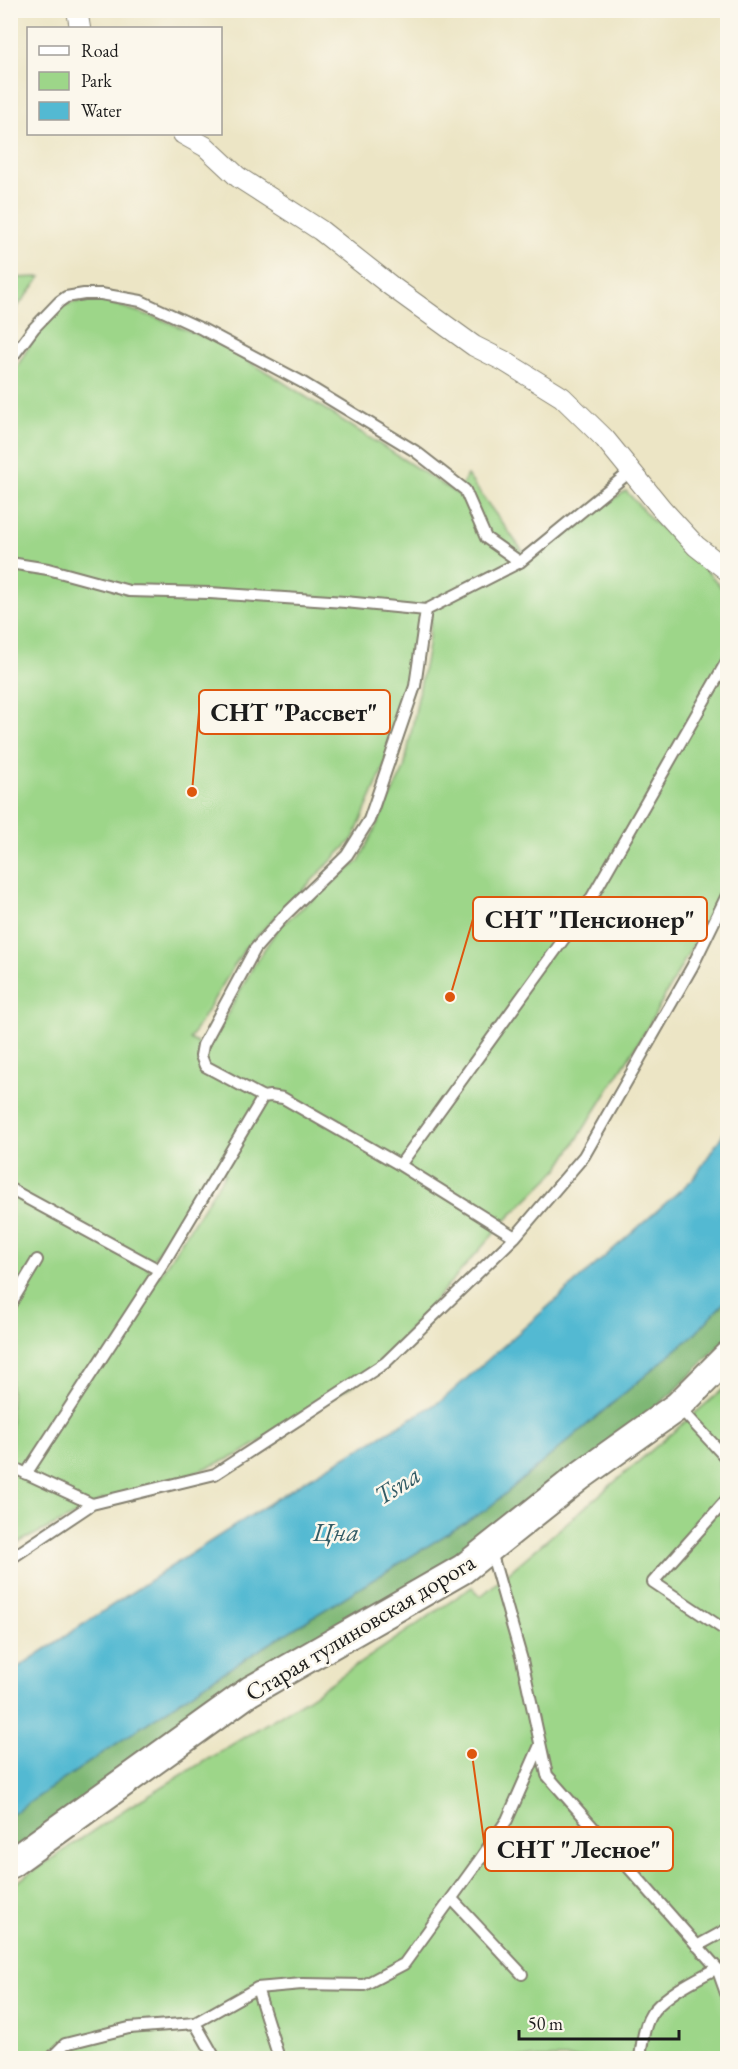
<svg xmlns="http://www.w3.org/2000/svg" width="738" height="2069" viewBox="0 0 738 2069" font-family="'EB Garamond',serif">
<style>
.green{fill:#9dd689;stroke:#5c7952;stroke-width:1.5;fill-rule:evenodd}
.forest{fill:#7eb775;stroke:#4d6a48;stroke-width:1.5}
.water{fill:#53b9d2;stroke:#386a77;stroke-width:1.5}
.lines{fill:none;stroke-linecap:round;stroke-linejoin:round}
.lane-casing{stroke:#848070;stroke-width:14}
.street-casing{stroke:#848070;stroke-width:22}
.secondary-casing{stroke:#848070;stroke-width:32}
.lane{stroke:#fff;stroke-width:10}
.street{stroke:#fff;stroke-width:20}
.secondary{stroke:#fff;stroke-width:28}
.labels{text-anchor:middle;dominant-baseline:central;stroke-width:5;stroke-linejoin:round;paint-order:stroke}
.street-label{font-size:24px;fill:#1c1c1c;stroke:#fbf7ec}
.water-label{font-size:26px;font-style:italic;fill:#325b65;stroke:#fbf7ec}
.leader{fill:none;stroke:#de560d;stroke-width:2}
.callout-dot{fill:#de560d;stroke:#fbf7ec;stroke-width:2}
.callout{fill:#fbf7ec;stroke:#de560d;stroke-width:2}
.callout-label{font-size:26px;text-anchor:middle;font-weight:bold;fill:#1c1c1c}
</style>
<rect width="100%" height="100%" fill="#fbf7ec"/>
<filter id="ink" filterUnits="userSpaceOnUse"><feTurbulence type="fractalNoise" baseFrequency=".0167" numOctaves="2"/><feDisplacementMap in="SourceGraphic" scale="12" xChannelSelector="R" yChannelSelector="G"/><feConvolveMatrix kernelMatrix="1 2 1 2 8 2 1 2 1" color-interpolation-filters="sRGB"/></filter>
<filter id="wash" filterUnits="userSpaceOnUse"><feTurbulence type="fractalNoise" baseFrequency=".008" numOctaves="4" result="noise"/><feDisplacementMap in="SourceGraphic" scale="24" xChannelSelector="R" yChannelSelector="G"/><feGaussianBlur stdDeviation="1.35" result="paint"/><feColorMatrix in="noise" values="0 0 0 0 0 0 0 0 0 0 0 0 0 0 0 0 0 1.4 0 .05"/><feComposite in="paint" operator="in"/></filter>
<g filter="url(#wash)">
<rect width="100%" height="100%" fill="#ece5c5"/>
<path class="green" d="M41,277L11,315V278Z
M101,300L163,320L218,343L275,377L457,494L467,475L527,557L626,491L653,521L691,553L727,594V877L721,894L645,1032L559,1168L505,1221L368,1376L238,1455L114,1505L103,1499L86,1510L11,1546V377C25,355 38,324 60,308C72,300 88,301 101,300ZM431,620L427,652L404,769L359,861L279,927L255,963L208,1050L190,1039L245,948L353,839L384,767L395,732L418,627ZM214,1167L225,1174L159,1276L147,1268Z
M727,1386V2058H11L10,1887L127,1808L307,1699L472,1587L481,1596Z"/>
<path class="forest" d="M727,1299V1338L677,1389L511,1529L11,1860V1815L211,1680L486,1510L697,1332Z"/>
<path class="water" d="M727,1128V1299L697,1332L486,1510L211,1680L11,1815V1672L161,1573L306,1480L441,1401L694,1178Z"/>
</g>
<g filter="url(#ink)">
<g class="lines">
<defs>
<path id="lane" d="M10,360L34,328L59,302L66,297L84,294H101L141,301L202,329L300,381L415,451L465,490L486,538L520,562
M10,563L48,569L129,591L210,593L345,602L426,610
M263,1097L205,1066L201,1056L203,1045L255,949L284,916L347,855L369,820L415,686L426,610L520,562L631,471
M400,1165L515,1237
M10,1189L159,1270
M10,1305L37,1260
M678,1406L728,1460
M10,1466L92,1504L215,1474L385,1363L515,1237L584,1156L692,967L728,893
M26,1474L165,1261L263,1097L270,1096L283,1098L400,1165L584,911L728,659
M728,1498L653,1582L728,1632
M490,1548L522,1660L547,1775L717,1968C695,1980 671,1991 654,2010C644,2022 642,2043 640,2058
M10,1559L92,1504
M452,1899L522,1974
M697,1946L728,1929
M717,1968L728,1999
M257,1988L279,2058
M51,2058L65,2044L129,2028L195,2023
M215,2058L195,2023L257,1988L302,1984L364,1985L404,1964L478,1862L507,1820L540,1745"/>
<path id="street" d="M77,10L80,28
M183,134L206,147L238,177L320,230L391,286L474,346L504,361L562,397L605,439L662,509L696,546L728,571"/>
<path id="secondary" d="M10,1864L250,1691L463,1569L580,1476L678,1406L728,1356"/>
</defs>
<use href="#lane" class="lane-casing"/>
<use href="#street" class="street-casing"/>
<use href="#secondary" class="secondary-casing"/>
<use href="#lane" class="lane"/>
<use href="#street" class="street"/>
<use href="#secondary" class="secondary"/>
</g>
</g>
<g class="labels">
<g class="street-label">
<text transform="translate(360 1627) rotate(-31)">Старая тулиновская дорога</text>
</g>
<g class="water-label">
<text transform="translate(397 1485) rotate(-33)">Tsna</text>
<text x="336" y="1532">Цна</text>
</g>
</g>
<path class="leader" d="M192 792L199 712M450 997L473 919M472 1754L485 1849"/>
<g class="callout-dot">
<circle cx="192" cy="792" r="6"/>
<circle cx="450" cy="997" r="6"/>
<circle cx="472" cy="1754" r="6"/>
</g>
<g class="callout">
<rect x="199" y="690" width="191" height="44" rx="6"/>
<rect x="473" y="897" width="234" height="44" rx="6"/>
<rect x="485" y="1827" width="188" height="44" rx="6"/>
</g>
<g class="callout-label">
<text x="294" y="721">СНТ "Рассвет"</text>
<text x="590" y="928">СНТ "Пенсионер"</text>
<text x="579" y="1858">СНТ "Лесное"</text>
</g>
<rect width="738" height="2069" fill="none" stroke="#fbf7ec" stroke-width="36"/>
<rect x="27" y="27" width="195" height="108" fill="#fbf7ec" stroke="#a29f99" stroke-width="1.5"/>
<rect x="39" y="46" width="30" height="9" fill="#ffffff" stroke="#a29f99" stroke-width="1.5"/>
<text x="81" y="57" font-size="18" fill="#1c1c1c">Road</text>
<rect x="39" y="72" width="30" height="18" fill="#9dd689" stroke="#a29f99" stroke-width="1.5"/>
<text x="81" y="87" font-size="18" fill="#1c1c1c">Park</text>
<rect x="39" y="102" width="30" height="18" fill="#53b9d2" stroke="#a29f99" stroke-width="1.5"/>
<text x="81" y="117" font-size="18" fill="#1c1c1c">Water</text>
<path d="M519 2030v9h160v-9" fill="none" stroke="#1c1c1c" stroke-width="3"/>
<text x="528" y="2030" font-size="18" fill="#1c1c1c" stroke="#fbf7ec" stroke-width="4.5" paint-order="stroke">50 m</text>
</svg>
